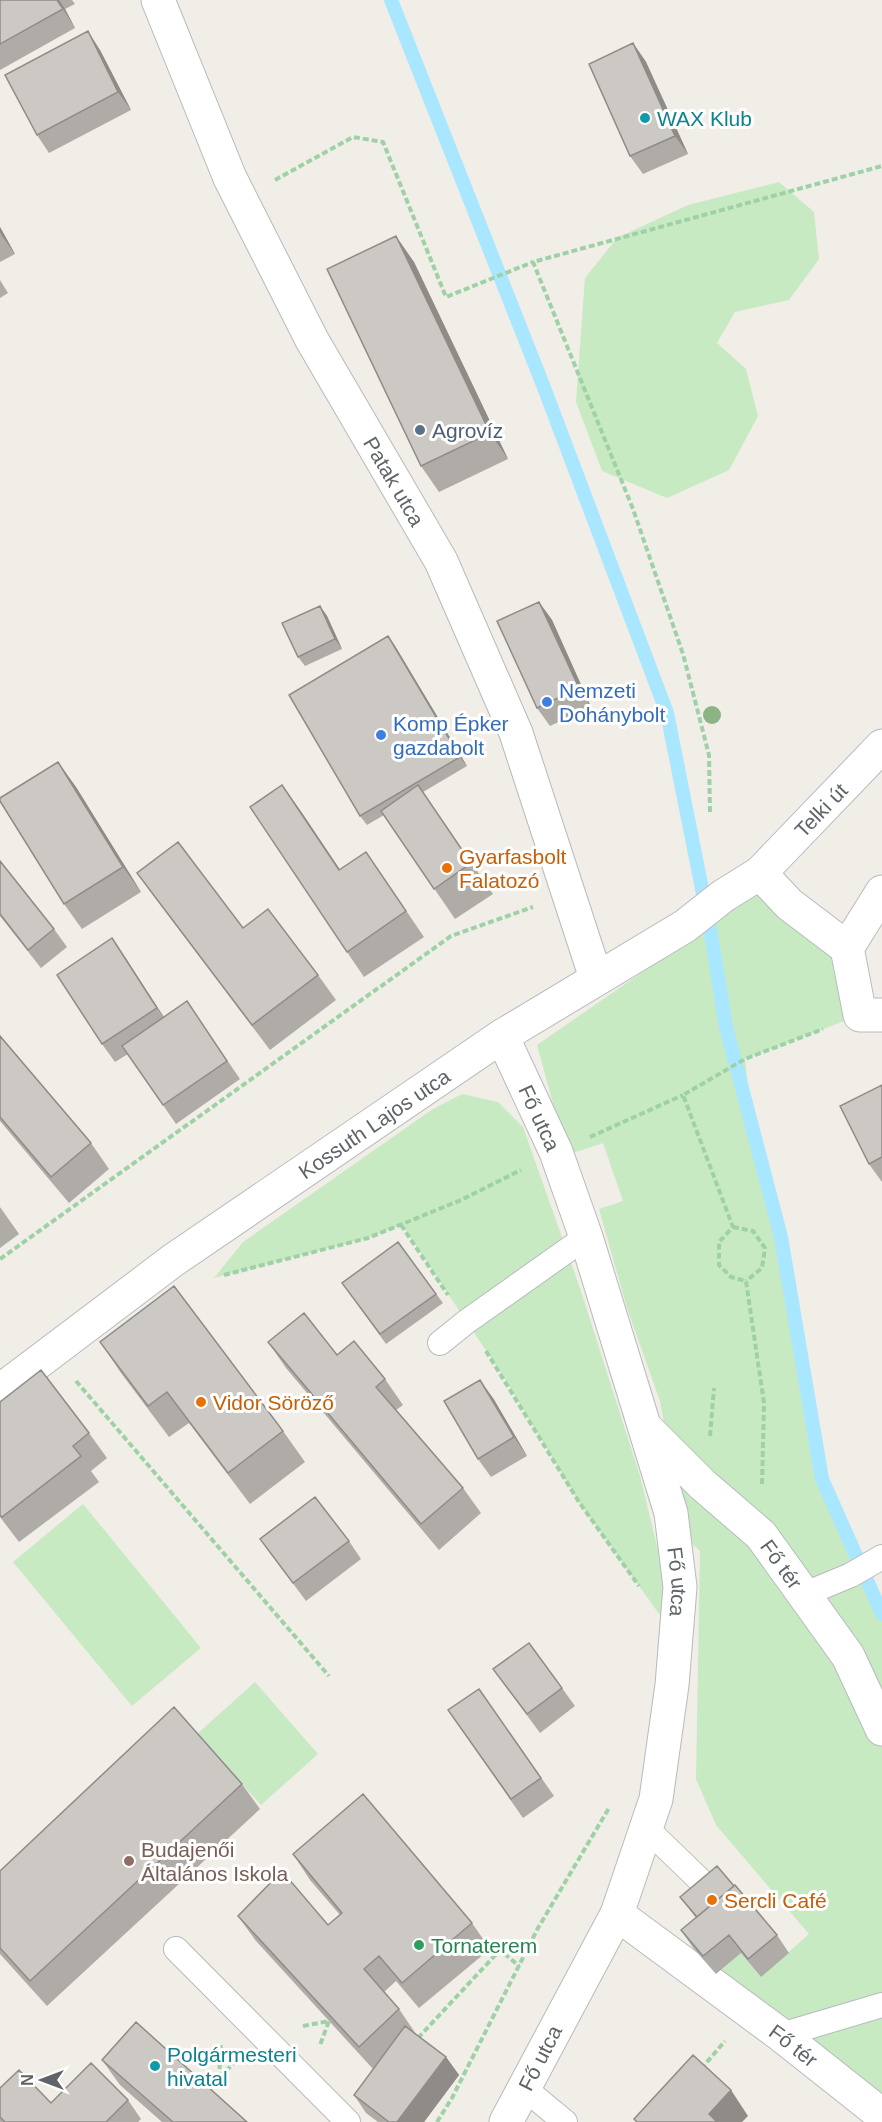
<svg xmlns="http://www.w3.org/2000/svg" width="882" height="2122" viewBox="0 0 882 2122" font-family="Arial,sans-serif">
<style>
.green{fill:#c8eac2}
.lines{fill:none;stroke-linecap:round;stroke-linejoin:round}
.stream{stroke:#a9e6ff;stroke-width:14}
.lane-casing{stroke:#b7babe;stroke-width:26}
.street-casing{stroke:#b7babe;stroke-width:35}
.secondary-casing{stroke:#b5bbbf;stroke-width:35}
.path{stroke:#9ed2a6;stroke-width:4;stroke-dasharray:6 3;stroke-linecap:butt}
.lane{stroke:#fff;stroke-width:24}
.street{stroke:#fff;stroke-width:33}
.secondary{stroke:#fff;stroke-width:33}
.tree{fill:#8bb482}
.wall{fill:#afaca8}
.shaded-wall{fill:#8f8c88}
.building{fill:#ccc8c3;stroke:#8f8c88;stroke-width:1.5}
.culture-dot{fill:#0f9aa8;stroke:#fff;stroke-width:2}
.service-dot{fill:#5c6f8a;stroke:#fff;stroke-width:2}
.shop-dot{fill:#3f7fe0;stroke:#fff;stroke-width:2}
.food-dot{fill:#e8710a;stroke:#fff;stroke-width:2}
.education-dot{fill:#8d6e63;stroke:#fff;stroke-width:2}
.leisure-dot{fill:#2e9e5b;stroke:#fff;stroke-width:2}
.labels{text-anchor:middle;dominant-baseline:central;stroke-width:6;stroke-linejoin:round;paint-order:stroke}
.culture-label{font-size:21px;fill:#0d838f;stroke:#fff;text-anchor:start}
.service-label{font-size:21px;fill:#4e5e75;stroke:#fff;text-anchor:start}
.street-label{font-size:21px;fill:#5e6468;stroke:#fff}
.shop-label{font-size:21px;fill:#366cbe;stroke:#fff;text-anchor:start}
.food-label{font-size:21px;fill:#c56008;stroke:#fff;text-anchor:start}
.education-label{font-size:21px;fill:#785e54;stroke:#fff;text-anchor:start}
.leisure-label{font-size:21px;fill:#27864d;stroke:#fff;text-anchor:start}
</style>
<rect width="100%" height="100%" fill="#f1ede7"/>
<path class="green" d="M779,182L814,212L819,259L789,300L735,312L717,343L746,369L758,416L729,470L667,498L602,471L576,402L585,278L617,238L688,205Z
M771,886L847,948L860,1015L745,1059L753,1130L781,1237L822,1479L882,1614V2115L716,1974L741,1953L761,1977L809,1934L716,1825L696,1779L700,1551L685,1537L660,1401L627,1308L599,1209L623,1201L603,1143L567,1155L537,1045L748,899Z
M462,1094L498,1102L523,1127L581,1291L640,1476L667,1587V1625L579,1502L505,1379L402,1225L368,1238L214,1278L243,1242L433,1109Z
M83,1504L201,1648L132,1706L13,1562Z
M255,1682L318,1754L261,1805L197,1734Z"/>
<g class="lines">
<path class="stream" d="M391,0L543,385L667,713L711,934L726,1027L781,1237L822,1479L882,1614"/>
<defs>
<path id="lane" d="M440,1343L466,1322L586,1237
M805,1594L851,1575L882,1557
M646,1828L703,1883
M176,1949L348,2122
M781,2035L882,2005
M524,2088L565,2122"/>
<g id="street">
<path id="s1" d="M158,0L230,178L312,340L441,561L516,733L596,978"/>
<path d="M760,873L789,904L847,948L860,1015H882"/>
<path d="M847,948L882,892"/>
<path id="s2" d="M502,1036L556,1152L586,1237L671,1513L680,1587L672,1685L656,1799L617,1914L506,2122"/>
<path id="s3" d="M648,1430L703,1485L761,1535L848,1656L882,1729"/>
<path id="s4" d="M617,1914L781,2035L882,2115"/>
</g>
<g id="secondary">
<path id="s5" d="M0,1391L172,1261L502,1036L685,926L723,896L760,873L882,746"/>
</g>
</defs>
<use href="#lane" class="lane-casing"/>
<use href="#street" class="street-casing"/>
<use href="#secondary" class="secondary-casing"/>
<path class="path" d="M275,180L353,137L383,142L446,297L533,262
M710,812L709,755L683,654L633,509L533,262L882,166
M590,1137L683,1095
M401,1225L448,1295
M733,1227L753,1231L765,1248L762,1268L746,1281
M0,1259L451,936L533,907
M224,1275L368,1238L461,1200L521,1170
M486,1351L579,1502L639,1586
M76,1381L329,1676
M710,1436L714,1388
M762,1484L764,1403L746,1281L731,1277L719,1265V1242L733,1227L683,1095L745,1059L823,1029
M303,2026L329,2021L320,2045
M418,2038L500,1950L519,1966
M701,2069L725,2041
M219,2078L221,2044
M207,2090L238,2059
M437,2122L452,2098L538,1928L609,1808"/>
<use href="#lane" class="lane"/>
<use href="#street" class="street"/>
<use href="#secondary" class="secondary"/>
</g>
<circle class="tree" cx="712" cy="715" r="9"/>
<path class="wall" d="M0,0H72L75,4L65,9L75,28L0,70Z
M633,43L646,62L688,154L643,174L630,156Z
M100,50L131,110L49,153L37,135Z
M0,227L15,254L0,262Z
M414,262L508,459L439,492L421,466Z
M0,280L8,293L0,298Z
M539,602L552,620L591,707L550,726L537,708Z
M320,606L327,616L342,649L305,666L298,657Z
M388,636L395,646L467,766L423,792L493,894L455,919L384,815L367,825L360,816Z
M58,762L76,787L141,892L82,929L64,904Z
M300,810L340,870L384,878L424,937L364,977L347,952Z
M0,861L54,929L67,947L41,968L0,916Z
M137,873L243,928L318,975L336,1000L270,1050L155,898Z
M112,938L164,1017L187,1001L240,1079L176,1124L128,1054L115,1062L102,1044Z
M0,1036L91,1143L109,1169L69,1203L0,1121Z
M882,1085V1182L869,1164Z
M0,1207L19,1234L0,1248Z
M398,1242L443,1303L386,1344L342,1283Z
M100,1342L283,1431L305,1462L250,1504L189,1423L169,1437L121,1373Z
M268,1342L337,1355L385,1379L403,1405L396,1410L463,1488L481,1513L439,1550L286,1368Z
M493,1398L527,1456L491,1477L478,1459Z
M0,1402L89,1433L107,1458L91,1471L99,1482L19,1542L0,1517Z
M260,1539L349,1541L361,1559L306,1601Z
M493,1669L562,1688L575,1706L540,1733Z
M479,1689L554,1796L523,1818L448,1710Z
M242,1784L260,1809L47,2006L0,1954V1871Z
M293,1854L472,1923L490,1949L419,2008L396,1981L384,1992L399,2009L416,2034L446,2057L459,2075L424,2122H378L366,2113L354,2095L373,2069L256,1941L238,1916L328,1925L340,1915L310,1880Z
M680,1897L777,1935L789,1953L761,1977L741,1953L716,1974L694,1949L681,1930L696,1918Z
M102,2060L247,2122H162L120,2085Z
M0,2088L51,2103L128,2100L141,2119L138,2122H0Z"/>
<path class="shaded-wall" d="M57,0H59L65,9L75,28L63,9Z
M88,31L100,50L131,110L118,92Z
M633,43L646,62L688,154L675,136Z
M0,227L15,254L2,236L0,232Z
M396,236L414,262L508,459L490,433Z
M539,602L552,620L591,707L579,688Z
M320,606L327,616L342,649L335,639Z
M388,636L395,646L467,766L460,757Z
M58,762L76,787L141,892L123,867Z
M282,785L300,810L357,895L339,870Z
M112,938L125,957L170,1027L157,1008Z
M480,1380L493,1398L527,1456L514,1437Z
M446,2057L459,2075L424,2122H397Z
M731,2090L748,2116L742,2122H714L709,2114Z"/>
<path class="building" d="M0,0H57L63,9L0,44Z
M88,31L118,92L37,135L5,75Z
M633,43L675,136L630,156L589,64Z
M396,236L490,433L421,466L327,269Z
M539,602L579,688L537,708L497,621Z
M320,606L335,639L298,657L282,623Z
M388,636L460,757L360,816L289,695Z
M58,762L123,867L64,904L0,801V798Z
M282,785L339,870L366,852L406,911L347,952L250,807Z
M418,785L471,863L434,889L381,811Z
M178,842L243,928L268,909L318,975L252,1025L137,873Z
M0,861L54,929L28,950L0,914Z
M112,938L157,1008L102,1044L57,975Z
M187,1001L227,1061L163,1105L122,1046Z
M0,1036L91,1143L51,1177L0,1117Z
M882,1085V1157L869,1164L840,1106Z
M398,1242L436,1294L380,1334L342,1283Z
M174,1286L283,1431L228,1473L167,1392L148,1406L100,1342Z
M304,1313L337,1355L354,1341L385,1379L376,1387L463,1488L421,1524L268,1342Z
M41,1370L89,1433L73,1446L81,1456L2,1517L0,1515V1402Z
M480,1380L514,1437L478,1459L444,1401Z
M315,1497L349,1541L293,1583L260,1539Z
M529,1643L562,1688L527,1714L493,1669Z
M479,1689L541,1778L511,1799L448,1710Z
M174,1707L242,1784L30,1981L0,1948V1871Z
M363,1794L472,1923L402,1983L379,1956L364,1969L399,2009L359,2047L238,1916L282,1871L328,1925L342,1913L293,1854Z
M717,1866L734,1886L697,1917L680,1897Z
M735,1885L777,1935L748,1959L729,1935L703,1956L681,1930Z
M136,2022L247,2122H173L102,2060Z
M405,2026L446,2057L397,2122H389L354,2095Z
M693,2055L731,2090L709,2114L717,2122H637L634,2119Z
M91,2063L128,2100L106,2122H5L0,2117V2088L19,2070L51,2103Z"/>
<g class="culture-dot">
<circle cx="645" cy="118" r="6"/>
<circle cx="155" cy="2066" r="6"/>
</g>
<circle class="service-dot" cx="420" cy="430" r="6"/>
<g class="shop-dot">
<circle cx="547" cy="702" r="6"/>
<circle cx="381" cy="735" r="6"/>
</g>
<g class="food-dot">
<circle cx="447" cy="868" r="6"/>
<circle cx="201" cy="1402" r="6"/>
<circle cx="712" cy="1900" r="6"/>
</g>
<circle class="education-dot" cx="129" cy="1861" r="6"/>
<circle class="leisure-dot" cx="419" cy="1945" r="6"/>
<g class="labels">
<g class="culture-label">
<text x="657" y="118">WAX Klub</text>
<text x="167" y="2054">Polgármesteri<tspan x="167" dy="24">hivatal</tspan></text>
</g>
<g class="service-label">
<text x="432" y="430">Agrovíz</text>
</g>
<g class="street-label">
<text stroke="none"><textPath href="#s1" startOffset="537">Patak utca</textPath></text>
<text stroke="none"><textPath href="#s5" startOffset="1008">Telki út</textPath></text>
<text stroke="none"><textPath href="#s2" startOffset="90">Fő utca</textPath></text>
<text stroke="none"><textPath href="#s5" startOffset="460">Kossuth Lajos utca</textPath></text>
<text stroke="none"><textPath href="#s3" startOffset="190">Fő tér</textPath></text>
<text stroke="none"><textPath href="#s2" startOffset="576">Fő utca</textPath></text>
<text stroke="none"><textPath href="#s4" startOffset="220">Fő tér</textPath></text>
<text transform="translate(540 2058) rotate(-63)">Fő utca</text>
</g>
<g class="shop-label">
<text x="559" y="690">Nemzeti<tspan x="559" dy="24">Dohánybolt</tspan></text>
<text x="393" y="723">Komp Épker<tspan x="393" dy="24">gazdabolt</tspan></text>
</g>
<g class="food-label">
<text x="459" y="856">Gyarfasbolt<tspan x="459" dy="24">Falatozó</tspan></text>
<text x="213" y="1402">Vidor Söröző</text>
<text x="724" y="1900">Sercli Café</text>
</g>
<g class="education-label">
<text x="141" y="1849">Budajenői<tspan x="141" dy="24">Általános Iskola</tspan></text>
</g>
<g class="leisure-label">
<text x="431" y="1945">Tornaterem</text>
</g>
</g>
<g transform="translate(42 2080) rotate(270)" stroke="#ffffff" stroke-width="4.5" paint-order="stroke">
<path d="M0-4.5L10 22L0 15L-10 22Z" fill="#5e6468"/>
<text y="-9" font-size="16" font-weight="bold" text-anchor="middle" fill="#5e6468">N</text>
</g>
</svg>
